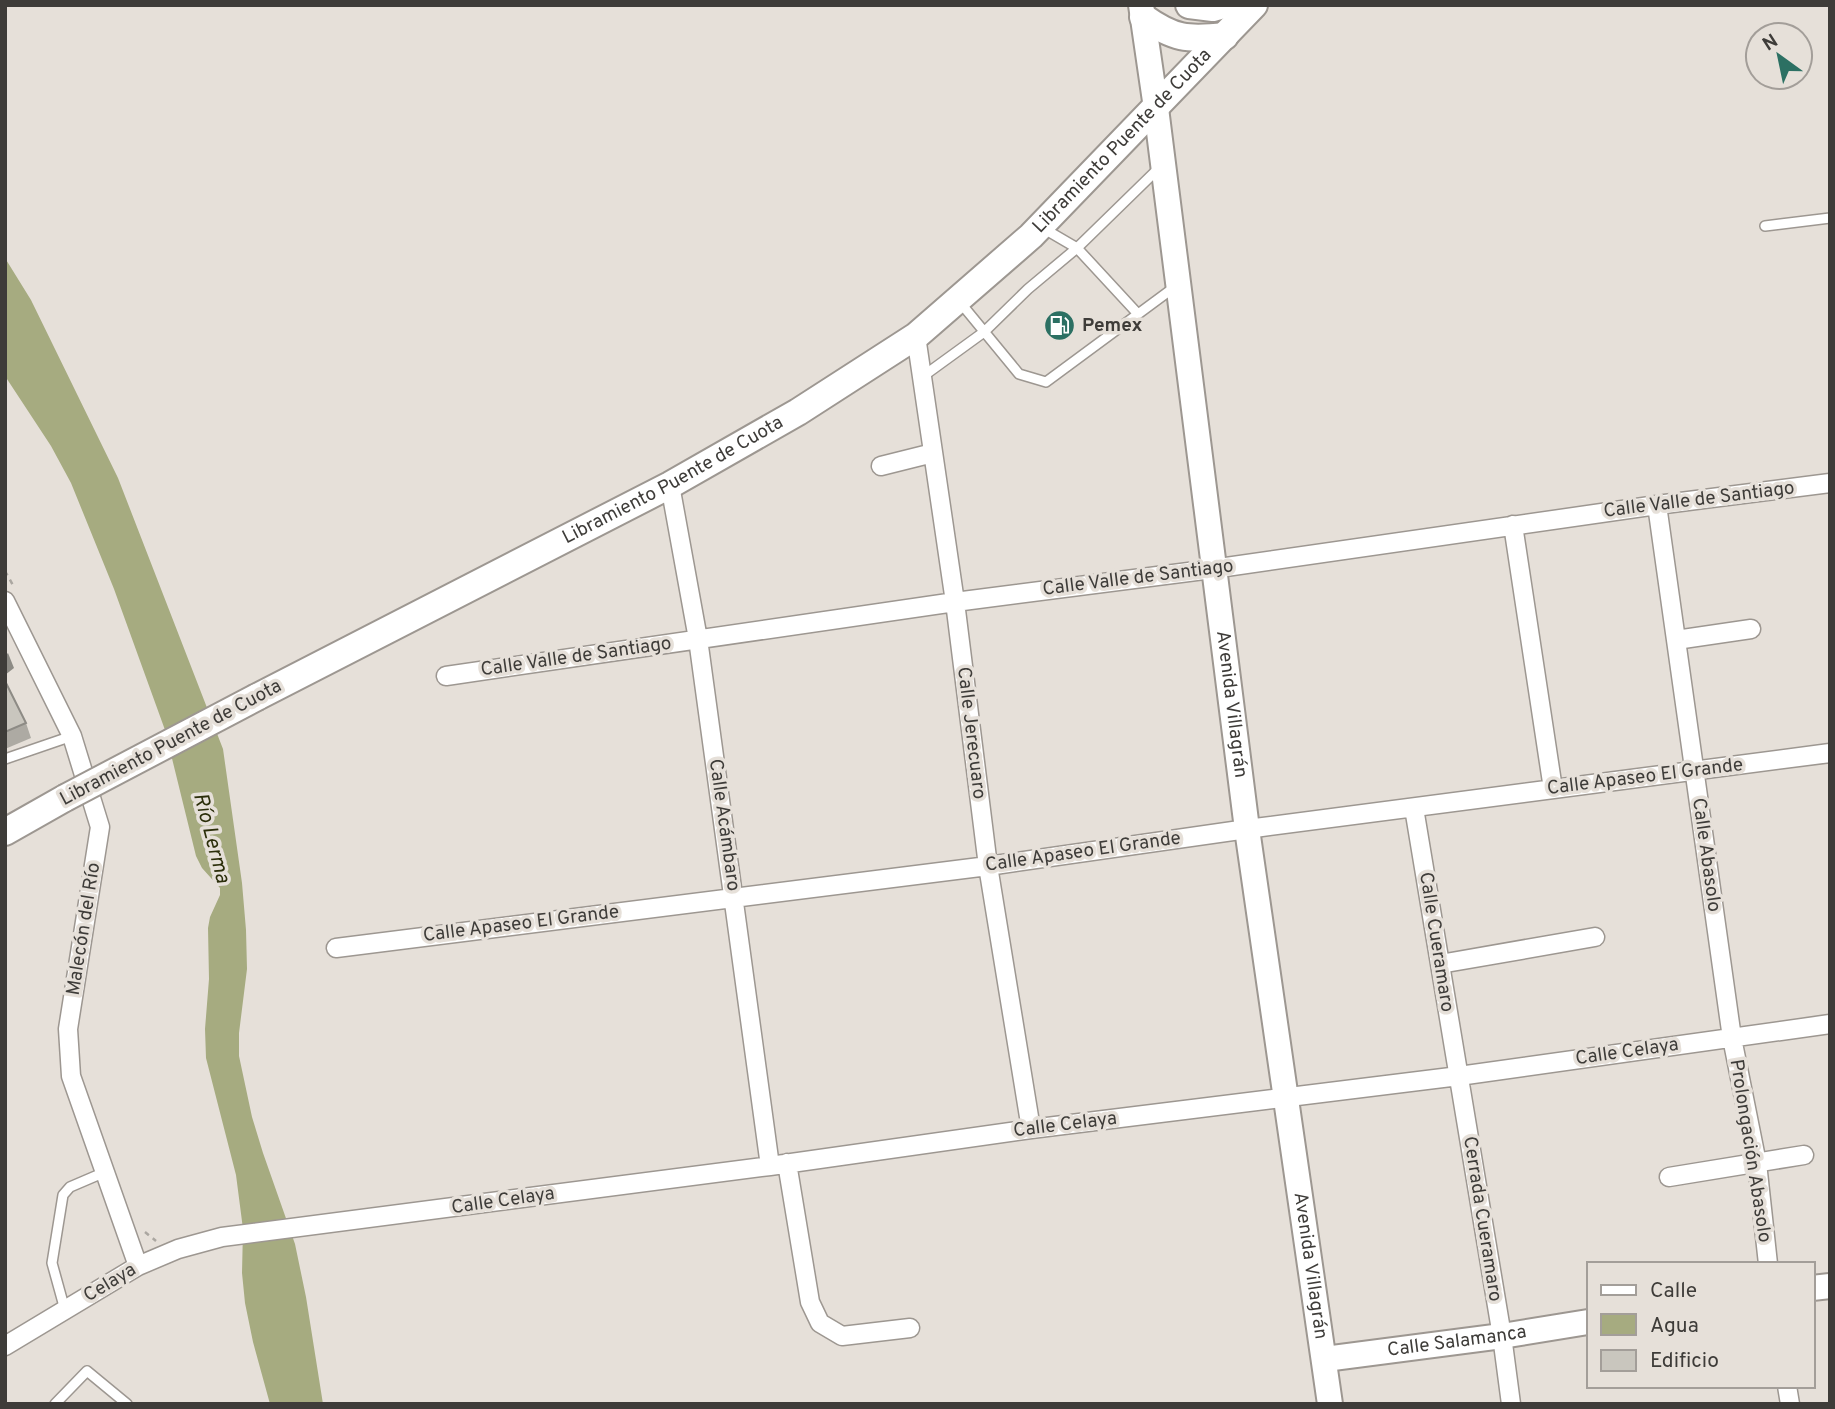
<svg xmlns="http://www.w3.org/2000/svg" width="1835" height="1409" viewBox="0 0 1835 1409" font-family="Overpass,sans-serif">
<style>
.water{fill:#a6ab80}
.lines{fill:none;stroke-linecap:round;stroke-linejoin:round}
.lane-casing{stroke:#9d9791;stroke-width:12}
.street-casing{stroke:#9d9791;stroke-width:21}
.secondary-casing{stroke:#9d9791;stroke-width:28}
.primary-casing{stroke:#9d9791;stroke-width:30}
.path{stroke:#aba7a1;stroke-width:2.5;stroke-dasharray:5 5;stroke-linecap:butt}
.lane{stroke:#fff;stroke-width:9}
.street{stroke:#fff;stroke-width:18}
.secondary{stroke:#fff;stroke-width:24}
.primary{stroke:#fff;stroke-width:26}
.primary-bridge-casing{stroke:#9d9791;stroke-width:30;stroke-linecap:butt}
.primary-bridge{stroke:#fff;stroke-width:26}
.wall{fill:#adaaa3}
.shaded-wall{fill:#8d8b85}
.building{fill:#c9c6be;stroke:#8d8b85;stroke-width:2}
.labels{text-anchor:middle;dominant-baseline:central;stroke-width:7;stroke-linejoin:round;paint-order:stroke}
.street-label{font-size:19px;fill:#3e3c39;stroke:#e6e0d9}
.poi-label{font-size:19px;font-weight:bold;fill:#3e3c39;stroke:#e6e0d9;text-anchor:start}
.water-label{font-size:21px;font-style:italic;fill:#2b2e0a;stroke:#e6e0d9}
</style>
<rect width="100%" height="100%" fill="#e6e0d9"/>
<path class="water" d="M5,258L31,300L118,478L223,749L242,883L246,930L247,969L239,1033V1056L252,1117L263,1153L295,1244L306,1297L323,1404H270L253,1342L245,1303L242,1273L243,1229L236,1175L206,1058L205,1029L209,979L208,928L210,917L220,895V888L202,868L196,856L165,730L114,589L71,483L51,446L5,376Z"/>
<g class="lines">
<defs>
<path id="lane" d="M1765,226L1830,218
M1041,227L1077,248L1138,314
M959,301L1019,374L1046,382L1176,286
M922,377L984,332L1028,289L1077,248L1159,168
M5,759L72,736
M65,1310L52,1263L63,1195L70,1187L105,1172
M55,1404L87,1371L127,1404"/>
<path id="street" d="M916,336L955,602L988,866L1031,1129
M881,466L933,453
M670,485L698,639L770,1166
M1657,505L1732,1038L1757,1163L1768,1264
M1513,525L1553,789
M5,601L72,736L100,827L68,1029L71,1076L138,1266
M1676,640L1751,629
M446,676L955,602L1212,569L1657,505L1830,483
M1414,808L1502,1336L1511,1404
M336,948L988,866L1247,829L1830,753
M1440,964L1595,937
M787,1163L810,1302L820,1323L842,1336L910,1328
M1669,1177L1804,1155
M5,1346L138,1266L178,1249L222,1237L770,1166L1031,1129L1459,1076L1830,1024
M1787,1386L1790,1404"/>
<g id="secondary">
<path id="s1" d="M1141,5L1156,108L1247,829L1330,1404"/>
<path d="M1812,1288L1830,1286"/>
<path id="s2" d="M1325,1359L1502,1336L1588,1322"/>
</g>
<g id="primary">
<path d="M1189,5L1213,8L1223,5"/>
<path d="M1143,17C1174,39 1187,40 1225,36"/>
<path id="s3" d="M257,697L670,485L798,412L916,336L1031,236L1254,5"/>
<path d="M5,832L65,798"/>
</g>
</defs>
<use href="#lane" class="lane-casing"/>
<use href="#street" class="street-casing"/>
<use href="#secondary" class="secondary-casing"/>
<use href="#primary" class="primary-casing"/>
<path class="path" d="M5,571L14,587
M145,1232L156,1241"/>
<use href="#lane" class="lane"/>
<use href="#street" class="street"/>
<use href="#secondary" class="secondary"/>
<use href="#primary" class="primary"/>
<defs>
<path id="primary-bridge" d="M65,798L257,697"/>
</defs>
<use href="#primary-bridge" class="primary-bridge-casing"/>
<use href="#primary-bridge" class="primary-bridge"/>
</g>
<path class="wall" d="M5,681L26,723L31,738L5,749Z"/>
<path class="shaded-wall" d="M8,653L14,668L5,675V656Z"/>
<path class="building" d="M5,681L26,723L5,732Z"/>
<defs>
<symbol id="fuel-disc" viewBox="-11 -11 22 22"><circle r="9.5" fill="#2c7063" stroke="#e6e0d9"/><path d="M-5.5-6h7V0h2V4h1.3V-2.5L3-4.5l.8-.8L6-3V5H2.5V1h-1V6h-7ZM-4.2-4.7v3.2H.2V-4.7Z" fill="#fff"/></symbol>
</defs>
<g fill-rule="evenodd">
<use href="#fuel-disc" x="1042" y="308" width="35" height="35"/>
</g>
<g class="labels">
<g class="street-label">
<text stroke="none"><textPath href="#s3" startOffset="1036">Libramiento Puente de Cuota</textPath></text>
<text stroke="none"><textPath href="#s3" startOffset="469">Libramiento Puente de Cuota</textPath></text>
<text transform="translate(1699 500) rotate(-7)">Calle Valle de Santiago</text>
<text transform="translate(1138 578) rotate(-7)">Calle Valle de Santiago</text>
<text transform="translate(576 657) rotate(-8)">Calle Valle de Santiago</text>
<text stroke="none"><textPath href="#s1" startOffset="705">Avenida Villagrán</textPath></text>
<text transform="translate(971 733) rotate(83)">Calle Jerecuaro</text>
<text transform="translate(171 743) rotate(-28)">Libramiento Puente de Cuota</text>
<text transform="translate(1645 777) rotate(-7)">Calle Apaseo El Grande</text>
<text transform="translate(724 825) rotate(82)">Calle Acámbaro</text>
<text transform="translate(1083 852) rotate(-8)">Calle Apaseo El Grande</text>
<text transform="translate(1706 855) rotate(82)">Calle Abasolo</text>
<text transform="translate(521 924) rotate(-7)">Calle Apaseo El Grande</text>
<text transform="translate(84 929) rotate(-81)">Malecón del Río</text>
<text transform="translate(1436 942) rotate(81)">Calle Cueramaro</text>
<text transform="translate(1627 1052) rotate(-8)">Calle Celaya</text>
<text transform="translate(1065 1125) rotate(-7)">Calle Celaya</text>
<text transform="translate(1750 1151) rotate(81)">Prolongación Abasolo</text>
<text transform="translate(503 1201) rotate(-8)">Calle Celaya</text>
<text transform="translate(1482 1219) rotate(81)">Cerrada Cueramaro</text>
<text stroke="none"><textPath href="#s1" startOffset="1272">Avenida Villagrán</textPath></text>
<text transform="translate(110 1283) rotate(-31)">Celaya</text>
<text stroke="none"><textPath href="#s2" startOffset="133">Calle Salamanca</textPath></text>
</g>
<g class="poi-label">
<text x="1082" y="326">Pemex</text>
</g>
<g class="water-label">
<text transform="translate(211 838) rotate(75)">Río Lerma</text>
</g>
</g>
<rect width="1835" height="1409" fill="none" stroke="#3e3c39" stroke-width="14"/>
<rect x="1587" y="1262" width="228" height="126" fill="#e6e0d9" stroke="#a39e99" stroke-width="2"/>
<rect x="1601" y="1285" width="35" height="10" fill="#ffffff" stroke="#a39e99" stroke-width="2"/>
<text x="1650" y="1297" font-size="21" fill="#3e3c39">Calle</text>
<rect x="1601" y="1314" width="35" height="21" fill="#a6ab80" stroke="#a39e99" stroke-width="2"/>
<text x="1650" y="1332" font-size="21" fill="#3e3c39">Agua</text>
<rect x="1601" y="1350" width="35" height="21" fill="#c9c6be" stroke="#a39e99" stroke-width="2"/>
<text x="1650" y="1367" font-size="21" fill="#3e3c39">Edificio</text>
<g transform="translate(1779 56) rotate(327)"><circle r="33" fill="#e6e0d9" stroke="#a39e99" stroke-width="2"/>
<path d="M0-5L12 26L0 18L-12 26Z" fill="#2c7063"/>
<text y="-10" font-size="19" font-weight="bold" text-anchor="middle" fill="#3e3c39">N</text>
</g>
</svg>
